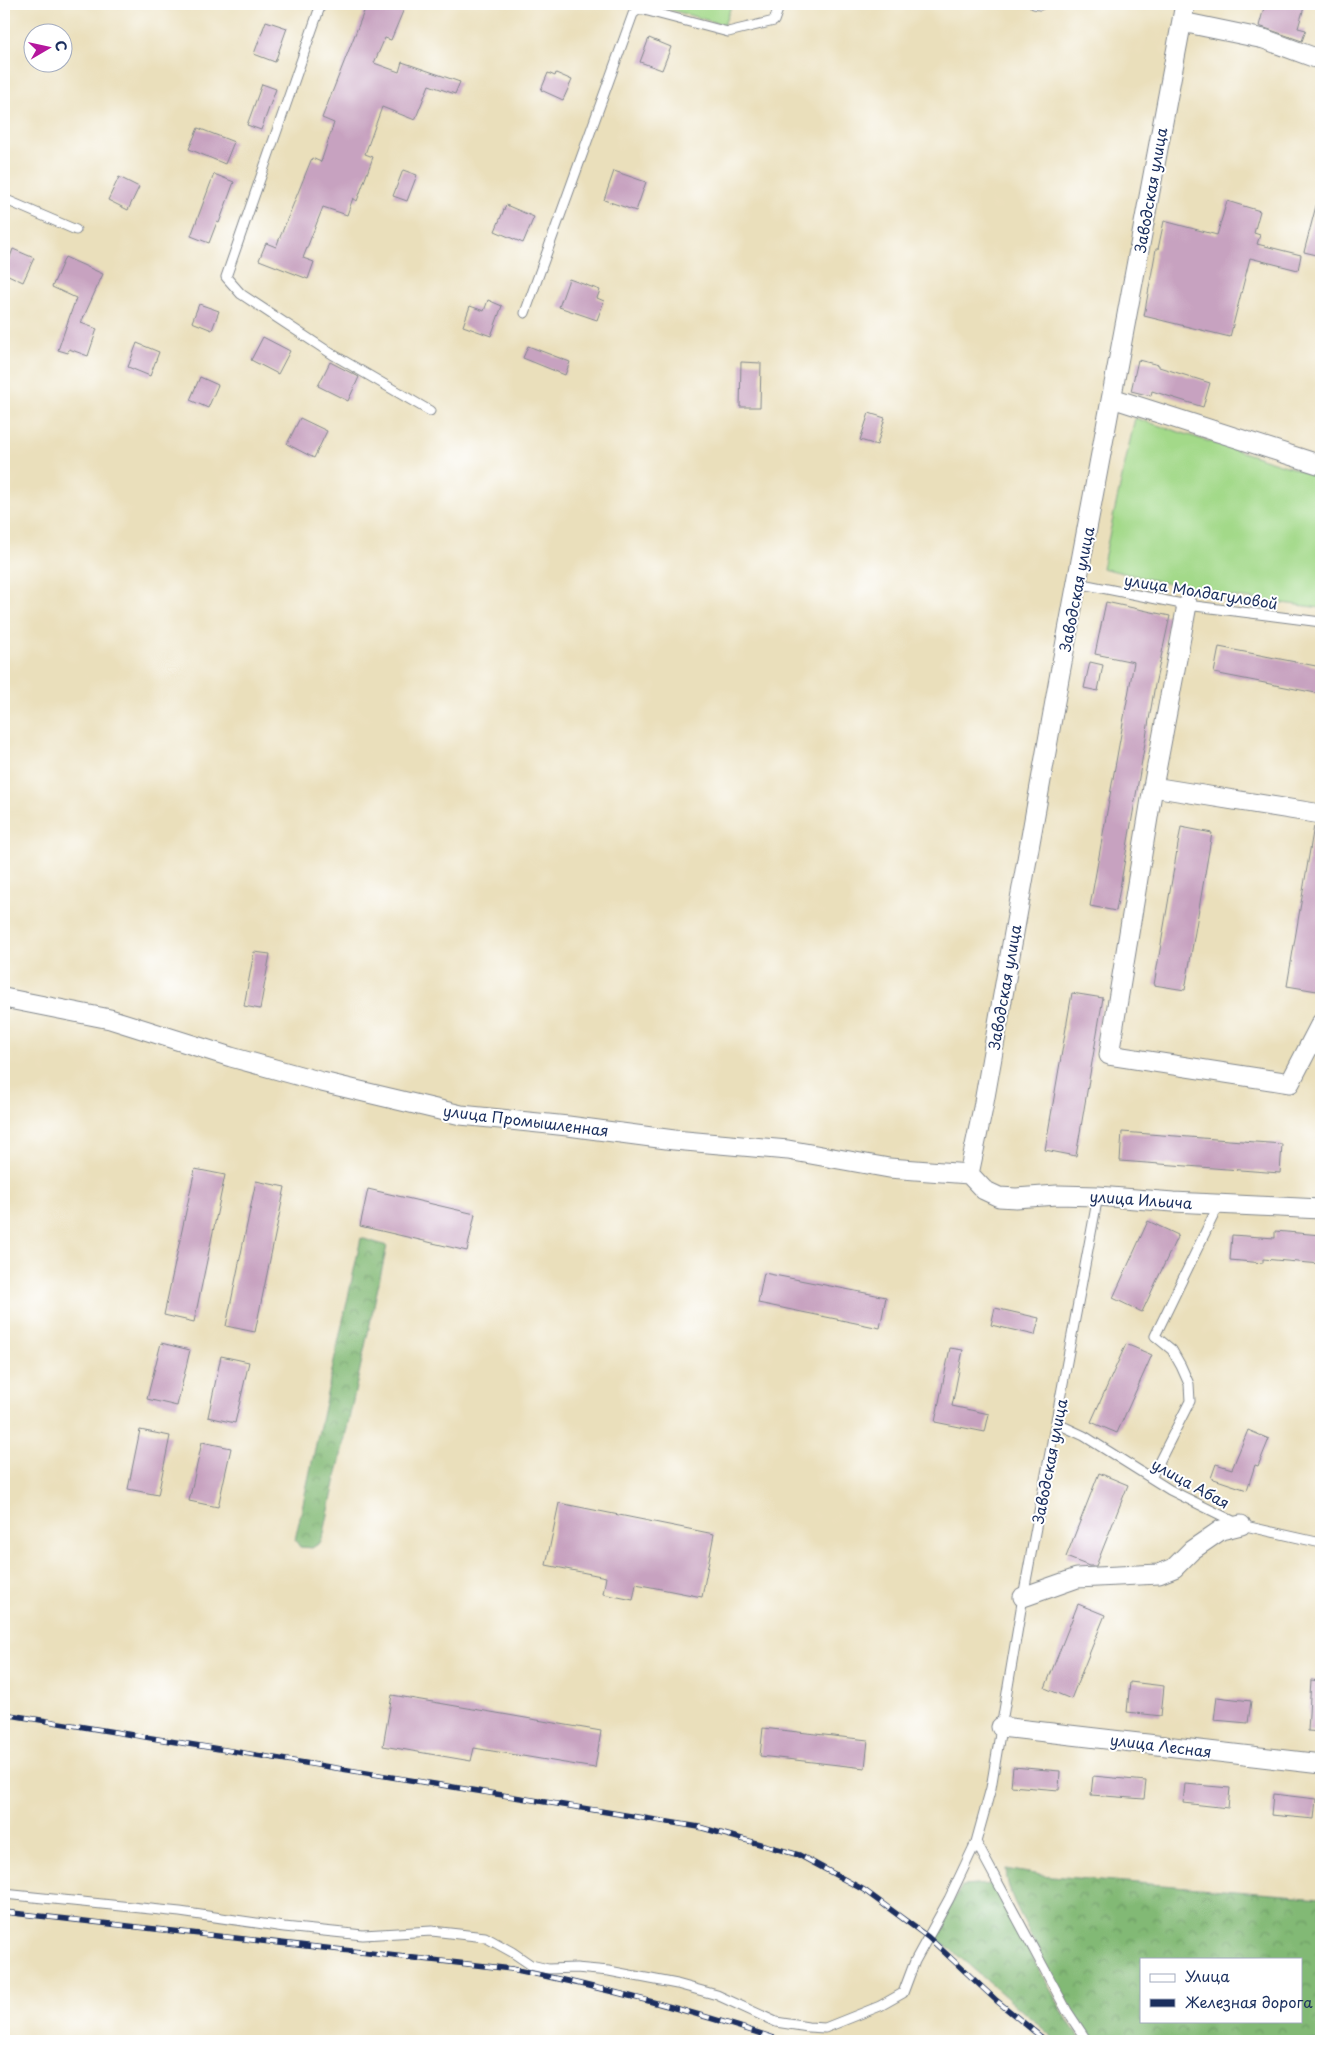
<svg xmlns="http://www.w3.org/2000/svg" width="1325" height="2045" viewBox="0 0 1325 2045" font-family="'Playpen Sans',sans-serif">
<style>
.grass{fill:#a3d989;stroke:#5f8474}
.forest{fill:url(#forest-crowns);stroke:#4e746a;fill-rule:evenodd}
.building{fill:#c7a2c0}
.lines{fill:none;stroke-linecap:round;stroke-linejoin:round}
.lane-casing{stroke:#82878c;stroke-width:11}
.street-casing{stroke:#82878c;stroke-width:21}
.lane{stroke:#fff;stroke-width:9}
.street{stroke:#fff;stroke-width:19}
.rail-casing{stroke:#1b2f5e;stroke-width:5.5}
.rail{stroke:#fff;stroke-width:4;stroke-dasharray:11;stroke-linecap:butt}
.labels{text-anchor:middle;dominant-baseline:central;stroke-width:4;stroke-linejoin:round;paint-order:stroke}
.street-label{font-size:15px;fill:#1b2f5e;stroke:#fff}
</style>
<defs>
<pattern id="forest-crowns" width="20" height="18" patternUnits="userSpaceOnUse" patternTransform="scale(1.25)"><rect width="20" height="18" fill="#82b975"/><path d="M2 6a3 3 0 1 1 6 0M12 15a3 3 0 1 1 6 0" fill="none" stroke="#6a9763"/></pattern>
</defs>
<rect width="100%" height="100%" fill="#fff"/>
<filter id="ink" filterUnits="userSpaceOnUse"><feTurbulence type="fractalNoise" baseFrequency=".02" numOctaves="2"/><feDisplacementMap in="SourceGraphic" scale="10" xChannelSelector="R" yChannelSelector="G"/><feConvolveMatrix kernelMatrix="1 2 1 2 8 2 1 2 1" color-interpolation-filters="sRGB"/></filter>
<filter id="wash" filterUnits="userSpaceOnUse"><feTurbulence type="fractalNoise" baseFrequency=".0096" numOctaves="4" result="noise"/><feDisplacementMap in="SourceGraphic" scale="20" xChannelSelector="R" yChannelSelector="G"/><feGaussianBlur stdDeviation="1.12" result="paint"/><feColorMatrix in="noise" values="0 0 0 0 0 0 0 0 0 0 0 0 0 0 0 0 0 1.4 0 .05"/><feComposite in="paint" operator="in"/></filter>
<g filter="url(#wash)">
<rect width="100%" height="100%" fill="#eadfbb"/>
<path class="grass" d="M650,4H732L724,25Z
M1135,418L1321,477V608L1212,594L1102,568Z"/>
<path class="forest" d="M361,1238L387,1246L324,1533L320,1543L312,1548L300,1547L295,1540Z
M1006,1869L1040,1875L1321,1898V2041H1093C1067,2003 1044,1964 1024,1922C1015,1903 1007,1890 1006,1869ZM1141,1959H1301V2021H1141Z
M992,1884L1065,2016L1081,2041H1057L934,1935L962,1886Z"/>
<g id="blocks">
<path class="building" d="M367,4H406L391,40L385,38L374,63L399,72L402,62L460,82L455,94L429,85L415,120L382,107L365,154L373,157L357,201L353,198L347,215L323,207L303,258L314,262L308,279L259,260L266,243L276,247L312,158L321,162L334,123L322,118Z
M1265,4H1305L1298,28L1306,30L1302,41L1259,26Z
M266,21L287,28L275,62L254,54Z
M649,38L671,47L662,70L640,62Z
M548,73L555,76L556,73L572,80L563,100L541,90Z
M262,84L276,89L261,130L247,125Z
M198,128L234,142L225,164L189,149Z
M403,170L417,175L407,201L393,196Z
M614,171L646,182L636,211L604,200Z
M214,174L234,182L219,223L217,222L209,243L191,236Z
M119,177L139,187L128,210L108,200Z
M1227,201L1260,211L1254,233L1260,235L1257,244L1301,255L1298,270L1250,258L1230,337L1144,316L1156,249H1158L1164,221L1217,235Z
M1317,202L1321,203V256L1304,252Z
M506,205L534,217L523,243L495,231Z
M13,249L34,258L23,282L4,273Z
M65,257L103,274L81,323L97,329L88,356L69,349L68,353L58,350L76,298L52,287Z
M569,279L600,290L597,298L604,301L597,320L559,307Z
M488,300L502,306L491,336L463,326L470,306L484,311Z
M199,304L219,311L212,330L192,322Z
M263,337L290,351L278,374L251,360Z
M137,343L159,352L150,376L128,367Z
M528,346L570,362L565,375L523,358Z
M1138,360L1159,365V367L1210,383L1203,407L1152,391L1151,396L1131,391Z
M330,362L359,377L348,401L318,386Z
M741,362L761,363L760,407H740Z
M200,377L218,385L208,408L190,400Z
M869,413L885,418L877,445L860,440Z
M300,418L327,431L314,458L287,444Z
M1106,602L1170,616L1155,685L1116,911L1090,906L1134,662L1095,654Z
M1219,647L1321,667V694L1214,673Z
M1090,662L1103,665L1098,691L1084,688Z
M1314,826L1321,827V969L1317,991L1287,986Z
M1181,827L1212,833L1185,990L1154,985Z
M254,952L270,954L260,1009L244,1006Z
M1072,993L1103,998L1076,1156L1045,1150Z
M1122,1132L1282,1144L1280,1173L1120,1161Z
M195,1169L225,1175L194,1322L164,1315Z
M256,1181L285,1187L255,1332L226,1326Z
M368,1189L475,1214L467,1251L360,1226Z
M1148,1221L1178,1235L1142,1312L1113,1298Z
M1275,1231L1321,1235V1264L1263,1259V1263L1230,1260L1232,1235L1275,1238Z
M764,1273L886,1297L880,1328L758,1303Z
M995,1308L1039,1318L1035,1335L991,1325Z
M161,1343L190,1350L177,1406L147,1399Z
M1126,1344L1152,1355L1117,1433L1091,1422Z
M950,1348L963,1350L952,1406L989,1414L985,1432L935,1422Z
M221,1356L249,1362L235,1423L208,1417Z
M140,1430L170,1436L158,1495L128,1489Z
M1248,1430L1269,1439L1258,1466L1255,1465L1247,1490L1211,1478L1216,1464L1232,1469Z
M202,1442L231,1448L218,1507L189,1501Z
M1099,1473L1128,1485L1096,1566H1089L1066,1557Z
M559,1503L714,1534L702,1597L636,1584L633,1600L603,1594L606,1577L546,1565Z
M1078,1604L1105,1615L1071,1699L1045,1688Z
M1311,1680L1321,1681V1732L1308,1731Z
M1130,1682L1164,1686L1161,1716L1127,1712Z
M392,1695L601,1731L595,1768L474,1748L471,1761L383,1746Z
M1217,1697L1251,1701L1248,1723L1214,1720Z
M763,1728L868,1740L865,1768L760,1756Z
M1013,1767L1060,1771L1059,1790L1011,1786Z
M1093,1776L1146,1781L1144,1799L1091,1795Z
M1185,1784L1230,1788L1228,1808L1183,1803Z
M1273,1794L1316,1799L1314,1819L1271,1815Z"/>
</g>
</g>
<g filter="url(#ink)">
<use href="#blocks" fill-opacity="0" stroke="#82878c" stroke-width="1"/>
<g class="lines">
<defs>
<path id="lane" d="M321,4L226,277L241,294L332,354L430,411
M1034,4L1040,5
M4,199L76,230
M525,313L633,14L638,10H644L728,32L774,21L780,4
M1077,583L1187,605L1321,622
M1056,1423L1084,1436L1170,1490L1241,1525L1321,1543
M1151,1478L1190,1401L1189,1384L1181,1366L1172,1350L1155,1336L1219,1204
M976,1842L1067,2011L1087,2041
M4,1894L180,1912L284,1927L363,1935L432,1931L485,1937L512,1952L531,1965L548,1969L576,1968L609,1971L677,1984L717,1995L776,2022L808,2027L825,2028L880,2006L903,1993L915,1961L949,1899L976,1842L991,1788L1023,1597L1098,1196"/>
<path id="street" d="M1182,22L1264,39L1321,60
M1112,398L1321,465
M1187,605L1153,787L1109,1055L1290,1083L1321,1023
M1153,787L1321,814
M4,998L110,1019L231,1057L322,1082L461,1115L568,1126L674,1140L788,1150L889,1168L969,1174
M969,1174L983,1108L1060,673L1185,4
M969,1174L984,1190L999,1197L1016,1198L1057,1195L1098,1196L1173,1202L1321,1209
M1023,1597L1077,1578L1159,1574L1174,1568L1192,1550L1221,1530L1241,1525
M1001,1727L1321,1764"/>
</defs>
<use href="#lane" class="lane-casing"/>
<use href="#street" class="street-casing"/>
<use href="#lane" class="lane"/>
<use href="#street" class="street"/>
<defs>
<path id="rail" d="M4,1714L699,1827L799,1855L864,1890L928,1937L997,2001L1046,2041
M4,1912L512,1969C604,1988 694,2011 783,2041"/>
</defs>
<use href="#rail" class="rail-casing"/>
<use href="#rail" class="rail"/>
</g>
</g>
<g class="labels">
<g class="street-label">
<text transform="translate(1150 190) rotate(-80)">Заводская улица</text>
<text transform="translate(1076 589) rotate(-79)">Заводская улица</text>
<text transform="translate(1201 591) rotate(9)">улица Молдагуловой</text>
<text transform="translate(1004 987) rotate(-80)">Заводская улица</text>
<text transform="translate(526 1120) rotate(7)">улица Промышленная</text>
<text transform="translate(1141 1199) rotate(4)">улица Ильича</text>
<text transform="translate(1049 1461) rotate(-79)">Заводская улица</text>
<text transform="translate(1191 1483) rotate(29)">улица Абая</text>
<text transform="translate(1161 1745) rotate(7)">улица Лесная</text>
</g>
</g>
<rect width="1325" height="2045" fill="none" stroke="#fff" stroke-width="20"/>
<rect x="1140" y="1958" width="162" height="65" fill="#ffffff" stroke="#a4acbf"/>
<rect x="1150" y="1974" width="25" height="8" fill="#ffffff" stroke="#a4acbf"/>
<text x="1185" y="1982" font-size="15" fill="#1b2f5e">Улица</text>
<rect x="1150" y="1999" width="25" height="8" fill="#1b2f5e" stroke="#a4acbf"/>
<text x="1185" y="2008" font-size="15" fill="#1b2f5e">Железная дорога</text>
<g transform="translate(48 48) rotate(81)"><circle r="24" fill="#ffffff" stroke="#a4acbf"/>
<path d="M0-4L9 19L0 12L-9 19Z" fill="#b5179e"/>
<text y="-8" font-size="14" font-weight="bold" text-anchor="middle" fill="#1b2f5e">С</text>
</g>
</svg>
